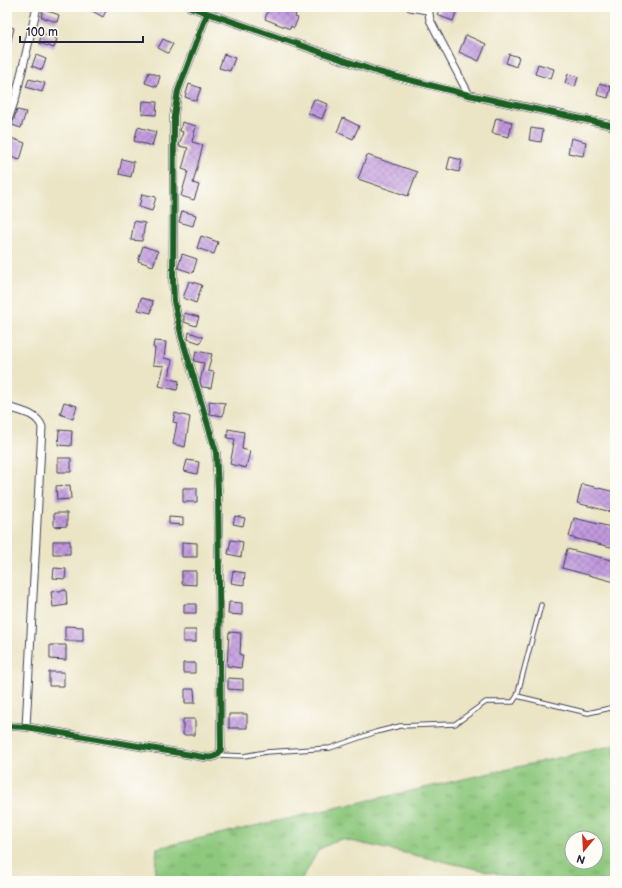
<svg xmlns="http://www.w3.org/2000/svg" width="622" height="888" viewBox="0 0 622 888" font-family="'Balsamiq Sans',sans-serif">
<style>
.grass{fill:url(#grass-tufts);stroke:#58755c;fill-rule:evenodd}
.building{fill:url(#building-cross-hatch)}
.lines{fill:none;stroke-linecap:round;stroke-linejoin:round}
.service-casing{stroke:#403f50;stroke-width:5.5}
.minor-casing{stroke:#403f50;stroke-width:9}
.service{stroke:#fff;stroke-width:3.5}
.minor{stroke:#fff;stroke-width:7}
.cycleway-casing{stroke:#fdfcf7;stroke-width:8}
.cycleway{stroke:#1b5e20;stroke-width:6}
</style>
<defs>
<pattern id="grass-tufts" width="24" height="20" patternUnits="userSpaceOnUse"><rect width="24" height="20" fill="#8ec87d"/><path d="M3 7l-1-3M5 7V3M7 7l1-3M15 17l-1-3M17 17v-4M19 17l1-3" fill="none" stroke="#74a268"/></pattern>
<pattern id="building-cross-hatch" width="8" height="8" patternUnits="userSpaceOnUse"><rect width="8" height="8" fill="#c19ade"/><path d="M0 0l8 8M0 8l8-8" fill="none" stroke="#9c7db5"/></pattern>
</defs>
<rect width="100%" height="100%" fill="#fdfcf7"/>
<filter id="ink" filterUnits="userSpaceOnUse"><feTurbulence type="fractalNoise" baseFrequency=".025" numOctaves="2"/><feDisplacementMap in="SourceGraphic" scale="8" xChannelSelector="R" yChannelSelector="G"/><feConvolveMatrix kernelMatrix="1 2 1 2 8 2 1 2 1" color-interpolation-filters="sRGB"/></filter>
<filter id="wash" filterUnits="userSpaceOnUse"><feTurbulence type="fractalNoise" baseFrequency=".012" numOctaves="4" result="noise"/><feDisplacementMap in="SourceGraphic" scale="16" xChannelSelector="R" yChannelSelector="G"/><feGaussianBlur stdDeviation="0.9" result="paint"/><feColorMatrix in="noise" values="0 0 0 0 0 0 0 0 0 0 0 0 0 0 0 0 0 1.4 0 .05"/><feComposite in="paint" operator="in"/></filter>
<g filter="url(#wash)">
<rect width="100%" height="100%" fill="#ebe5c6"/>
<path class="grass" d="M615,745V881H532L341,839L319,849L301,881H154L157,848ZM572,838H596V862H572Z"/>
<g id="blocks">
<path class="building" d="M85,7H108L103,17Z
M269,7H277L296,14L295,17L298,18L294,28L291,26L290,29L265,19Z
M440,7H458L453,21L437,15Z
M43,9L59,15L57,22L41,17Z
M7,26L14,28L10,46H7Z
M42,33L57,39L54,48L39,43Z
M466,35L486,44L479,61L459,52Z
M163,39L173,44L168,53L158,48Z
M224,54L235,58L230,71L219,68Z
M509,54L519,57L516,67L506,63Z
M36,55L46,59L42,70L32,66Z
M538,64L554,69L551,79L535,74Z
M149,72L160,76L157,87L145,83Z
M568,74L578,77L575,87L565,83Z
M29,79L45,83L42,92L26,87Z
M600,83L611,87L608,98L597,95Z
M189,84L201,88L196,101L185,97Z
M314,99L328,104L322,119L308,113Z
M143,101L157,102L156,115L142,114Z
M17,110L26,112L21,128L12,125Z
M343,118L359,126L353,139L337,132Z
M496,118L512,122L509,137L492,133Z
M182,122L196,126L192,142L203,145L193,183L199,185L194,200L181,196L188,171L182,169L188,148L179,146L183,132L180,131Z
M138,127L156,132L152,146L134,141Z
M531,128L543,130L541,142L529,140Z
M11,138L25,143L20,160L7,156Z
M571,138L586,142L583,156L568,153Z
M367,155L417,172L408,196L358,179Z
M450,157L462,160L459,172L447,169Z
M122,159L134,162L131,177L119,174Z
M142,194L156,197L152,211L139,207Z
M182,211L196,215L193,226L179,222Z
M134,221L145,223L142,241L131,240Z
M201,236L218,242L214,254L197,248Z
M143,246L158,251L153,266L138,261Z
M182,254L197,259L193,273L178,268Z
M189,281L202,285L196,303L183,298Z
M141,298L153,301L151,313L138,310Z
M184,313L199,317L196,326L184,322Z
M189,332L203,337L200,343L188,339Z
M154,341L166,342L164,358L172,360L169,379L179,381L177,390L159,386L164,366L153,365L155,348L153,347Z
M196,351L212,354L208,371L214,372L211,388L202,387L200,382L204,363L194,361Z
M209,401L225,403L223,416L210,414Z
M64,402L77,406L73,419L60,414Z
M175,413L190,417L185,447L173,444L177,423L173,422Z
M228,429L244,432L242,449L250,451L246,468L230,464L235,439L227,438Z
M59,430L72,431L71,446L58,445Z
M58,458H71V472H58Z
M187,460L199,462L197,474L184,471Z
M582,484L615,492V513L577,503Z
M70,485L71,499L57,500L56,486Z
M183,488H197V502H183Z
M54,513H67V526L54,527Z
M235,516L245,518L243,526L233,524Z
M169,517L183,518V525L169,524Z
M574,518L615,528V548L569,537Z
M231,540L243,542L241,557L228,554Z
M53,541H70V554H53Z
M182,542L197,543V557H182Z
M567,549L615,561V582L562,568Z
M54,568L66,569L65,579L53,578Z
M182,571H196V585L182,584Z
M233,571L245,573L244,585L231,583Z
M66,590L67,605L53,607L51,592Z
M229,602L242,603V615L228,614Z
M184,604H196V613H184Z
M65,626L83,627V641H65Z
M183,630H196V642H183Z
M229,632L241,633L240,655H243L241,668L227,666Z
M50,645H66V660L50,659Z
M183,663H195V673H183Z
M49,672H64V686H49Z
M228,678L243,679V690L228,689Z
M185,689H194L195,703H185Z
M229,714H247V728H229Z
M183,719H195V735H183Z"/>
</g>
</g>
<g filter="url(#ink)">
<use href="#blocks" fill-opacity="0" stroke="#403f50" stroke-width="1"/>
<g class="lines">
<defs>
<path id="service" d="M541,605L517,696L588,713L615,707
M218,755L244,756L266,752L330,748L376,732L400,726L455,724L486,702H513L517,696"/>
<path id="minor" d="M190,7L378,72L469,95L615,126
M410,7L427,10
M428,7L430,20L469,95
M7,123L16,96L37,7
M7,407C20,411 37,413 42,427L26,727
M7,726L26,727L203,757C212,758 216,758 221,750L218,489L216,452L182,338L174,301L173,281L174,116L178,91L207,14"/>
</defs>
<use href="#service" class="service-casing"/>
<use href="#minor" class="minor-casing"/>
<use href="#service" class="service"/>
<use href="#minor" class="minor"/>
<defs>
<path id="cycleway" d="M190,7L378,72L469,95L615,126
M7,726L26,727L203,757C212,758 216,758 221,750L218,489L216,452L182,338L174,301L173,281L174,116L178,91L207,14"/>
</defs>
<use href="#cycleway" class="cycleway-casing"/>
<use href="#cycleway" class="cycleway"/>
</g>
</g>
<rect width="622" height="888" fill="none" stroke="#fdfcf7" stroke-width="24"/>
<g transform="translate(584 850) rotate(198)"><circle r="19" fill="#fdfcf7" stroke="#a5a5ac"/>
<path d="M0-3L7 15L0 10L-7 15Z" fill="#c8321e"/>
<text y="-6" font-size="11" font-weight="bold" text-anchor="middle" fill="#22223b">N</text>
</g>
<path d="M20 36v6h123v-6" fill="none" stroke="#22223b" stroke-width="2"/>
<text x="26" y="36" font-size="12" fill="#22223b" stroke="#fdfcf7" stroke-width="3" paint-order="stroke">100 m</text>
</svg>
